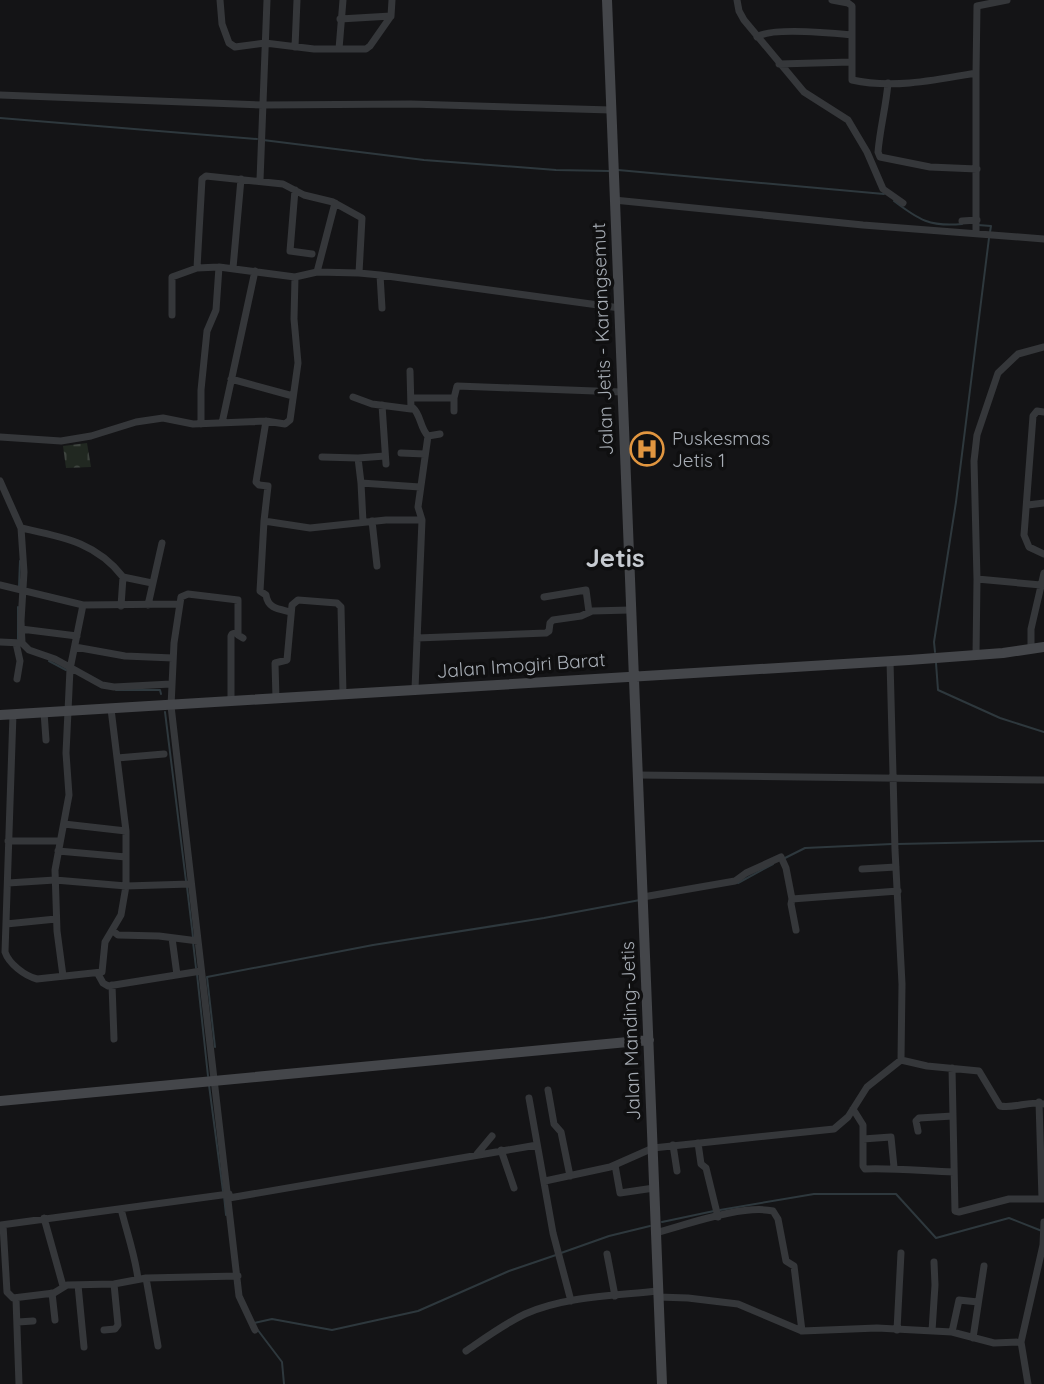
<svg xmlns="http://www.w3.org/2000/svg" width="1044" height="1384" viewBox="0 0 1044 1384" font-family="Quicksand,sans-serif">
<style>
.cemetery{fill:url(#cemetery-stones)}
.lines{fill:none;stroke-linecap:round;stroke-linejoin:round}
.stream{stroke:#2e383d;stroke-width:2}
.street{stroke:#35373a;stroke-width:7}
.secondary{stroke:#44464a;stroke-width:10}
.labels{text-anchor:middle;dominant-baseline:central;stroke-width:7;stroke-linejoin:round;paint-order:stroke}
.street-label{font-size:19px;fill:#a7adb5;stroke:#0f0f10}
.poi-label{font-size:19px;fill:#a7adb5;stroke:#0f0f10;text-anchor:start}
.district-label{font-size:26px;font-weight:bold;fill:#c7cbd1;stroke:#0f0f10}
</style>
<defs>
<pattern id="cemetery-stones" width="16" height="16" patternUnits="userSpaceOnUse" patternTransform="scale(1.75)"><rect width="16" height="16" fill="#212821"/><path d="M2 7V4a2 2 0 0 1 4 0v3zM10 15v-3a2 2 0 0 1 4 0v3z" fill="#3e443f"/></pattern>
</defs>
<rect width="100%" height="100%" fill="#141416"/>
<path class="cemetery" d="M87,443L91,467L66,468L63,446Z"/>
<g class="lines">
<path class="stream" d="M0,118L257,139
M263,140L424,160L556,170L609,171
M618,170L884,194
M894,201C919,220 930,227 962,224
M978,225L991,226L990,232
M19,587L20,561
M18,639V607
M935,652L934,642L956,502L989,238
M49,661L66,670
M936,663L938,690L1000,718L1044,732
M116,690H160L161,694
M165,712L186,881
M897,844L1044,841
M785,858L805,848L892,844
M738,883L773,864
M187,887L193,937
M193,942L196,968
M197,974L208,1076
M215,1047L207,977L373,945L544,918L640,900
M209,1085L223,1191
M224,1196L226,1215
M720,1210L814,1194H896L936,1238L1009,1218L1042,1231
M662,1222L714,1211
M561,1253L609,1236L650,1226
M254,1323L272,1319L332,1330L418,1311L509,1271L556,1255
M257,1329L282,1362L284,1384"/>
<path class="street" d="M220,0L222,24L229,43L235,47L265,43L314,49H366L370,46L391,16L392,0
M737,0L739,11L744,20L804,92L848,120L867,152L883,189L903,203
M832,0L848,3L852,6V80C893,89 936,80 976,73L977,6L1007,0
M340,19L391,16
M757,37C771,27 832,33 852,35
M295,47L297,0
M339,49L343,0
M779,64L851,62
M888,83C886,107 880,128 878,152L880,157L930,167L977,169
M0,95L263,105L411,104L611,110
M260,180L267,0
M295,190L290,251L312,254
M614,200L863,225L1044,239
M962,221L977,220
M976,232V73
M233,268L241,179
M317,272L335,203
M359,273L380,275L382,308
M380,275L620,308
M172,315V277L197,268L219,267L295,277L317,272L359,273L362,218L333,202L304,195L283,184L206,176L202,179L197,268
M231,379L293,396
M353,397L372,404L411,409L410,371
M412,398H454L457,386L622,392
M382,405L386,464
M413,408C421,415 420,428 428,436L418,507L422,520L415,689
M454,411V398
M1044,412L1037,411L1033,416L1024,535L1029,547L1044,554
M266,421L256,482L259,485L268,486L264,521L310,528L386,520H422
M222,423L255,271
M201,424V390L207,331L216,310L219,267
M428,436L440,434
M0,437L61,441L91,436L136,422L163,418L193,424L266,421L285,424L290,420L298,363L294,319L295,277
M401,453L425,454
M322,457L358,458L385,456
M358,458L361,483L420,487
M0,481L21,528L24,572L21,621L22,643
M361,483L363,522
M1028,505L1044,503
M264,521L260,591L266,595C268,609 279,609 291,612
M372,521L377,566
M21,528C62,537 96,542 123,577L152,583
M977,579L1041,585
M0,585L83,605L70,669L66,753L69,795L55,870L57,931L63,976
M544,597L586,590L589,612
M83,605L179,604
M148,605L162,543
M121,606L123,577
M21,629L77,636
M243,638L238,635V600L188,594L181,597L174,643L171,706L239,1296L255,1330
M417,638L546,633L549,631L550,623L553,620L581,616L592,611L630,610
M0,642L22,643L29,650L55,659L102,685L114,687L171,684
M16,643L20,661L17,679
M75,647L125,656L173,658
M1031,649V629L1044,573
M976,655L977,579L974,461L977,435L998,373L1018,354L1044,347
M890,661L895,850L902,984L901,1060
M276,699L275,663L287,660L292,605L298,600L337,603L341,607L343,694
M231,702V636L232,634L238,632
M44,712L46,740
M13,714L5,952C9,964 25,976 37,979L102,972L105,942L121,915L126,886V831L111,709
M117,758L164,754
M638,775L1044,780
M64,824L126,831
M8,841H60
M58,851L126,857
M862,869L896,867
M8,883L55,880L126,886L190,884
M643,897L735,881L746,873L781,857L786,868L792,899L898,891
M792,899L791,904L796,930
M6,924L56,919
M113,931L118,935L159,936L198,941
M172,938L177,975
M98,974L103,983L108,986L201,971
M112,985L114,1039
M952,1068L955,1211L959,1212L1009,1199H1044
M548,1090L554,1124L561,1132L570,1176
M529,1098L553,1233L571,1301
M1039,1102L1042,1199
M853,1109L863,1125V1166L865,1169C895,1168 924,1171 954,1172
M918,1131L916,1121L919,1118L953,1116
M863,1139L891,1137L894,1167
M698,1143L701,1164L706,1168L718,1217
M673,1145L677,1171
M501,1150L514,1188
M477,1154L492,1136
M615,1165L620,1193L654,1188
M545,1181L610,1167L653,1148L834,1129L848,1117L867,1087L901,1060L927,1066L979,1071L1000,1106C1015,1109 1030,1100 1044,1104
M229,1198L537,1145
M121,1209C127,1233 135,1255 138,1279
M44,1218L63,1286
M1,1225L229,1194
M3,1225L7,1292L13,1298L54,1293L67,1285L114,1284L146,1278L238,1276
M655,1233C686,1225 743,1204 773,1211L778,1219L786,1261L794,1266L802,1331
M607,1254L615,1296
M146,1278L158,1346
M78,1285L84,1347
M52,1293L55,1320
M658,1297L688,1298L738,1304L802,1331L877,1328L952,1332L994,1343L1021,1342L1028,1384
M16,1299L19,1384
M18,1322L33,1321
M104,1330L115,1329L118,1325L114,1284
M897,1330L901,1253
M932,1331L935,1285L934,1262
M952,1332L959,1300L978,1302
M973,1338L984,1266
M1021,1342L1043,1245L1044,1222
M466,1351C485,1338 504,1324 525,1314C566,1296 614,1296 658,1291"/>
<path class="secondary" d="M607,0L662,1384
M0,715L909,660L1003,653L1044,647
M0,1101L649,1040"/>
</g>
<defs>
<symbol id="hospital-ring" viewBox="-11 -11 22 22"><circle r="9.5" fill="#0f0f10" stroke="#e19640" stroke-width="1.5"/><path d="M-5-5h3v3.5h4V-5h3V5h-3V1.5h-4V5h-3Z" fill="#e19640"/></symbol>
</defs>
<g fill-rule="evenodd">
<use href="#hospital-ring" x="628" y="430" width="38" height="38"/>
</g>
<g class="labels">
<g class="street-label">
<text transform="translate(602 339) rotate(-92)">Jalan Jetis - Karangsemut</text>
<text transform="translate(521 665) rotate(-4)">Jalan Imogiri Barat</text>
<text transform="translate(630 1031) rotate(-92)">Jalan Manding-Jetis</text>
</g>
<g class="poi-label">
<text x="672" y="438">Puskesmas<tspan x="672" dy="22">Jetis 1</tspan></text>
</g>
<g class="district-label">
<text x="615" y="557">Jetis</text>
</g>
</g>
</svg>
